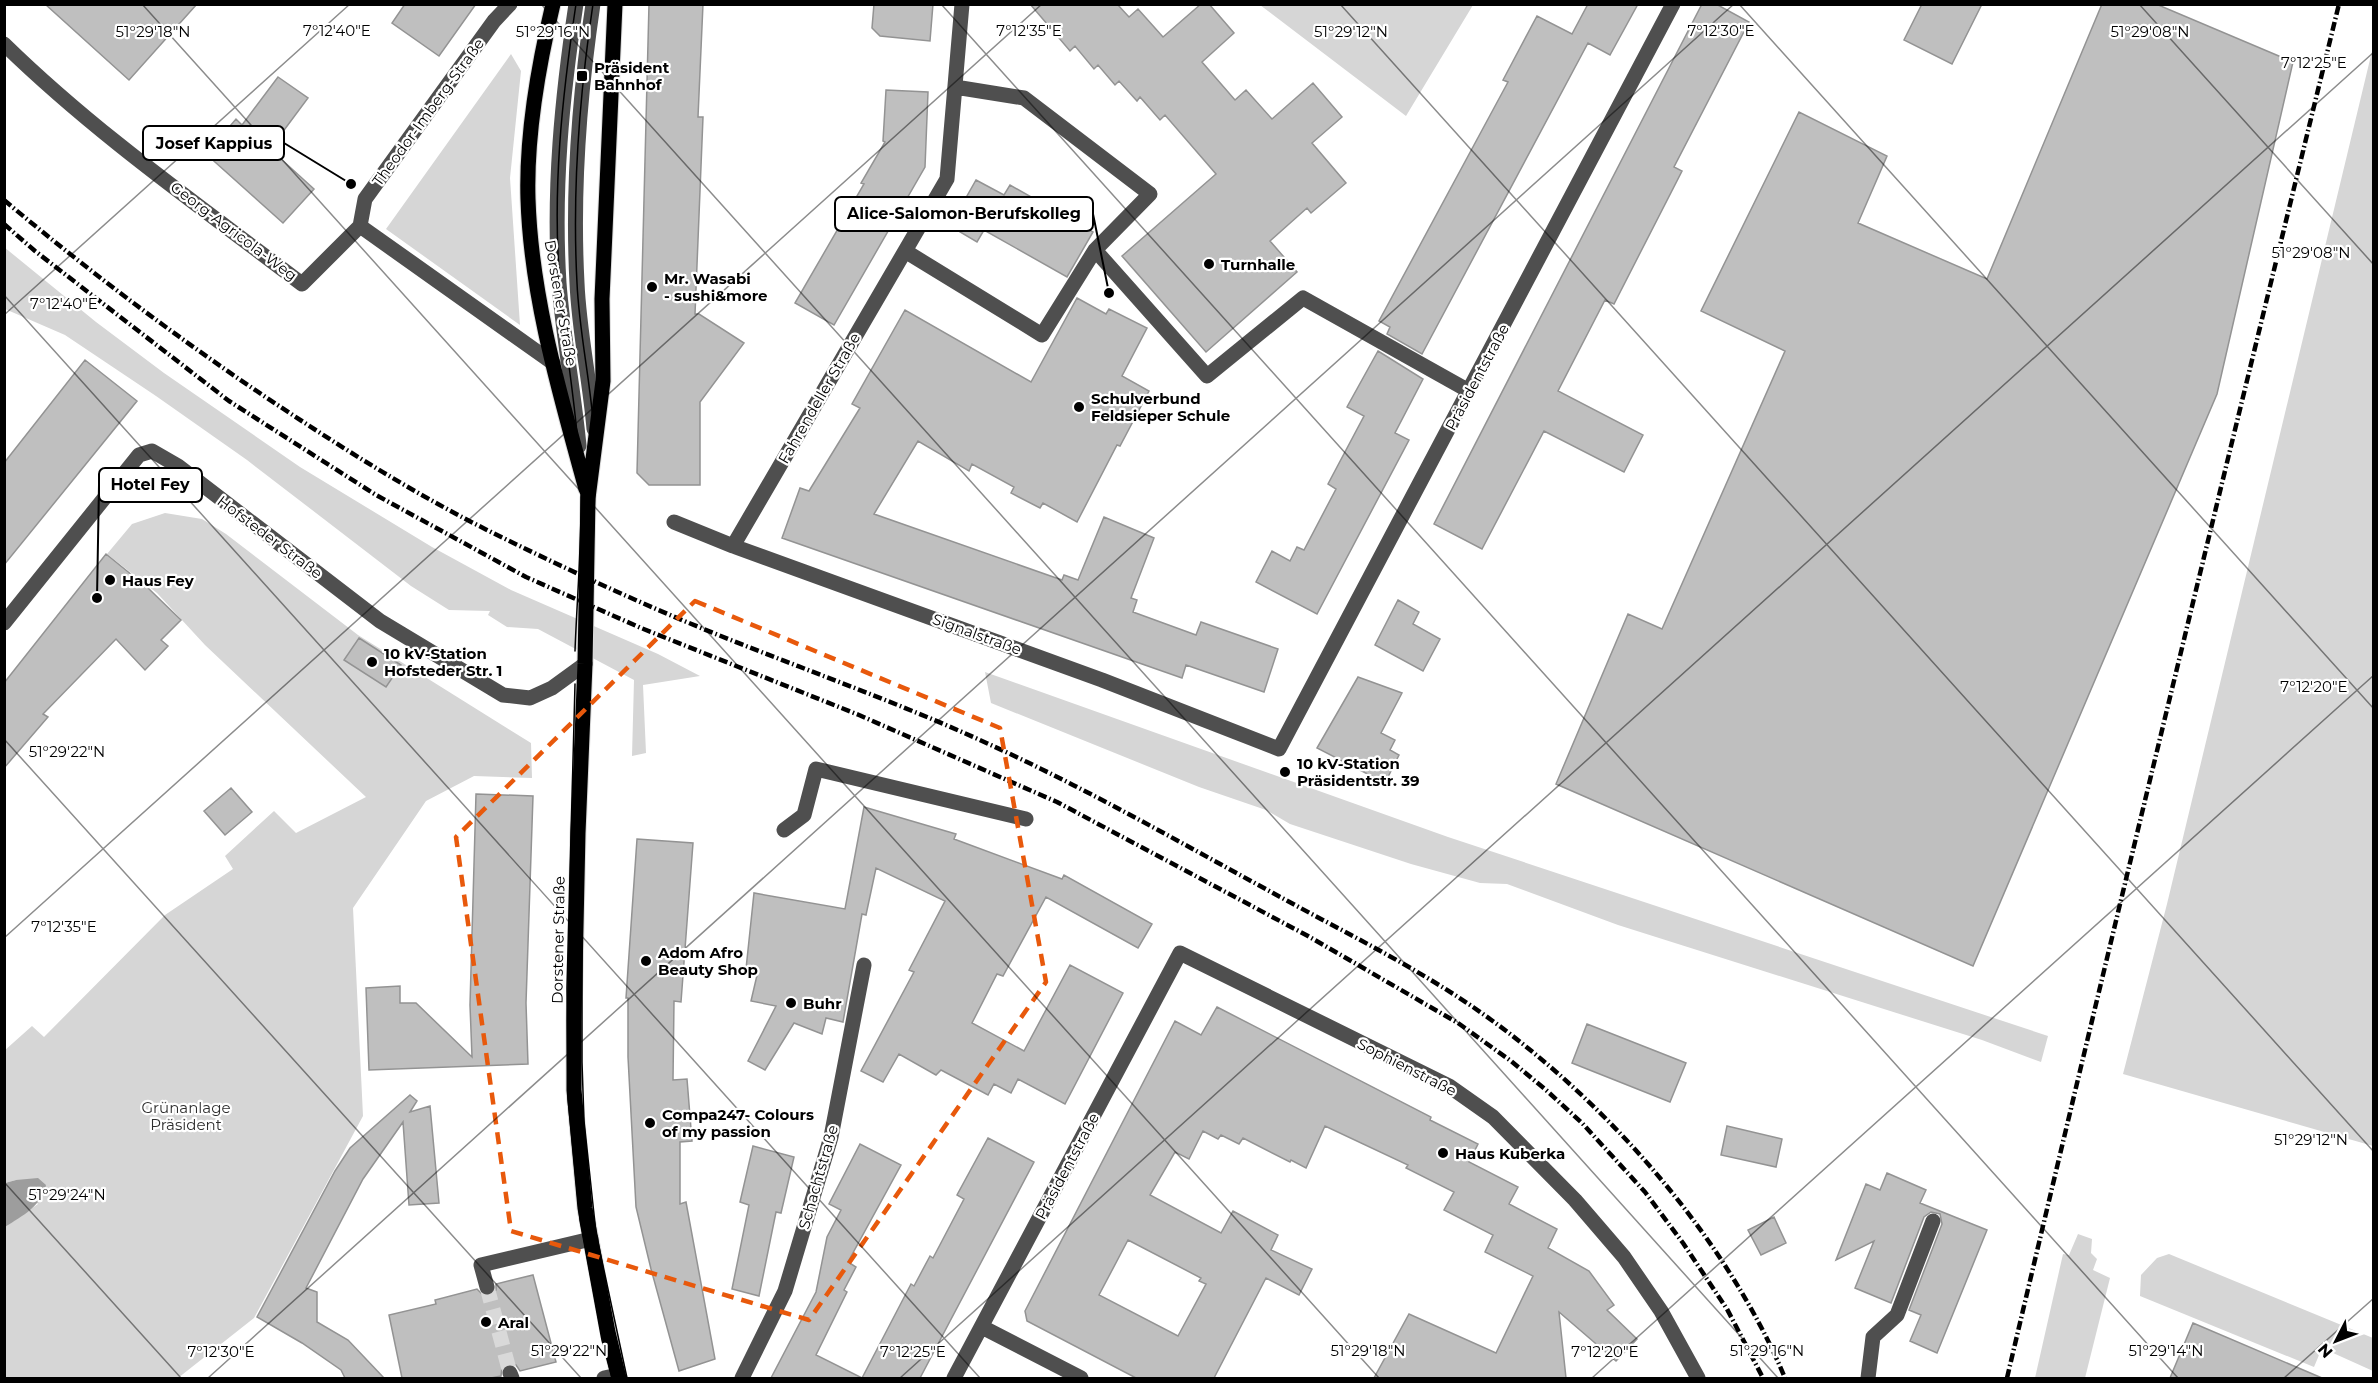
<svg xmlns="http://www.w3.org/2000/svg" width="2378" height="1383" viewBox="0 0 2378 1383" font-family="Montserrat,sans-serif">
<style>
.green{fill:#d6d6d6}
.water{fill:#9d9d9d}
.building{fill:#bfbfbf;stroke:#939393;stroke-width:1.5;fill-rule:evenodd}
.lines{fill:none;stroke-linecap:round;stroke-linejoin:round}
.minor-tunnel{stroke:#d9d9d9;stroke-width:15;stroke-dasharray:15 8;stroke-linecap:butt}
.major-casing{stroke:#dbdbdb;stroke-width:17}
.minor{stroke:#4f4f4f;stroke-width:15}
.major{stroke:#000;stroke-width:15}
.tram{stroke:#000;stroke-width:1.5}
.rail{stroke:#000;stroke-width:4.5;stroke-dasharray:9 3 1.5 3;stroke-linecap:butt}
.marked{fill:none;stroke:#e8590c;stroke-width:4.5;stroke-dasharray:12 8;stroke-linejoin:round}
.ticks{fill:none;stroke:#000;stroke-width:1.5;stroke-opacity:0.45}
.poi-dot{fill:#000;stroke:#fff;stroke-width:2}
.labels{text-anchor:middle;dominant-baseline:central;stroke-width:4.5;stroke-linejoin:round;paint-order:stroke}
.poi-label{font-size:15px;font-weight:bold;fill:#000;stroke:#fff;text-anchor:start}
.street-label{font-size:15px;fill:#000;stroke:#fff}
.park-label{font-size:15px;fill:#2d2d2d;stroke:#fff}
.ticks-label{font-size:15px;text-anchor:middle;fill:#000;stroke:#fff;stroke-width:4.5;stroke-linejoin:round;paint-order:stroke}
.leader{fill:none;stroke:#000;stroke-width:2}
.callout-dot{fill:#000;stroke:#fff;stroke-width:2}
.callout{fill:#fff;stroke:#000;stroke-width:2}
.callout-label{font-size:16px;text-anchor:middle;font-weight:bold;fill:#000}
</style>
<rect width="100%" height="100%" fill="#fff"/>
<path class="green" d="M1260,5V4L1473,5L1406,116Z
M2373,47L2374,1146H2373L2123,1074L2167,904Z
M511,54L521,71L510,178L520,325L386,229Z
M4,247L96,322L164,373L300,467L432,547L511,590L658,654L700,676L643,685L646,753L632,756L634,680L538,629L507,627L488,615L490,611L449,610L411,586L247,460L156,396L65,335L5,309Z
M165,513L202,519L226,534L358,635L531,743L532,778L474,776L426,801L353,908L363,1116L254,1318L178,1378H5V1227L38,1204L16,1180L5,1183L4,1051L32,1026L44,1037L165,915L233,869L225,856L274,811L296,833L366,797L205,645L157,593L107,554L132,524Z
M985,672L1448,837L2048,1036L2041,1062L1982,1040L1618,925L1507,884L1480,883L1411,864L1290,824L1266,810L1199,787L991,703Z
M2078,1234L2092,1239L2091,1253L2097,1259L2093,1270L2110,1278L2085,1378H2035L2063,1254L2069,1255Z
M2169,1254L2373,1338V1371L2322,1348L2314,1367L2140,1296L2141,1275L2157,1258Z"/>
<path class="water" d="M38,1178L46,1185C42,1206 22,1216 5,1227V1183L16,1180Z"/>
<path class="building" d="M45,4H197L129,80Z
M405,4H476L439,56L392,23Z
M649,4H703L698,117H703L695,314H699L744,343L700,402V485H649L637,473Z
M874,4H933L930,41L880,36L872,28Z
M1030,4H1117L1129,17L1138,9L1163,37L1201,4H1209L1234,33L1202,62L1235,100L1246,90L1272,119L1313,83L1342,117L1312,143L1346,183L1311,213L1307,208L1270,241L1297,272L1206,352L1122,256L1216,174L1165,115L1160,120L1140,97L1137,101L1119,81L1115,85L1098,65L1094,69L1075,46L1070,51Z
M1588,4H1638L1610,55L1588,43L1422,354L1387,334L1390,327L1379,321L1508,82L1503,80L1537,16L1572,34Z
M1702,4H1716L1749,22L1674,167L1682,171L1614,304L1605,300L1558,391L1643,435L1624,472L1544,431L1482,549L1434,524Z
M1922,4H1982L1952,64L1904,40Z
M2102,4H2156L2293,62L2217,394L1973,966L1556,784L1628,614L1662,629L1785,351L1701,311L1799,112L1887,156L1858,223L1987,279Z
M278,77L308,98L270,149L314,189L283,223L206,154L236,119L242,125Z
M886,90L928,92L925,167L834,325L795,303L864,184L861,183L885,142L883,141Z
M976,180L1004,195L1010,185L1093,232L1067,277L984,230L977,242L950,226Z
M1077,298L1106,314L1109,309L1147,328L1122,376L1149,391L1120,446L1117,445L1077,522L1043,503L1040,508L1011,493L1014,487L972,464L969,471L918,441L874,514L1062,580L1064,575L1078,580L1104,517L1154,538L1131,598L1137,600L1133,612L1196,635L1201,622L1278,649L1264,692L1186,665L1182,678L782,538L800,488L809,491L860,408L852,404L905,310L1031,382Z
M1378,351L1423,379L1395,433L1409,440L1317,614L1256,582L1272,551L1290,561L1297,547L1304,550L1336,489L1328,484L1364,416L1347,407Z
M85,360L137,401L4,565V463Z
M106,554L148,588L181,620L161,640L168,646L145,670L116,639L43,714L48,717L4,768V683Z
M1398,600L1419,612L1413,624L1440,639L1423,671L1375,645Z
M359,638L401,665L386,687L344,660Z
M1358,677L1402,693L1381,733L1395,740L1390,750L1399,755L1385,783L1317,748Z
M231,788L252,812L225,835L204,811Z
M476,794L533,796L526,1003L528,1064L369,1070L366,988L400,986V1003H416L472,1057L470,1005Z
M864,807L956,834L954,839L1062,879L1064,875L1152,924L1138,948L1046,897L1003,976L997,974L972,1023L1024,1051L1070,965L1123,993L1065,1104L1018,1079L1011,1093L994,1084L988,1095L941,1070L936,1075L899,1054L883,1082L861,1071L914,972L909,970L945,901L876,868L866,915L862,914L843,1022L826,1018L822,1034L794,1023L765,1070L748,1061L776,1006L751,1001L758,971L746,969L754,893L845,909Z
M637,839L693,843L681,1002L674,1001L673,1080L687,1079L692,1141L680,1142V1204L686,1202L715,1359L679,1371L651,1269L636,1207L628,1057V998H626Z
M1217,1007L1431,1117L1430,1120L1478,1144L1469,1162L1518,1187L1509,1204L1557,1229L1548,1248L1589,1271L1614,1305L1607,1310L1637,1339L1616,1361L1559,1312L1566,1378H1374L1409,1314L1496,1353L1533,1276L1485,1252L1493,1235L1444,1210L1454,1192L1406,1168L1408,1165L1325,1126L1306,1168L1291,1160L1290,1162L1243,1138L1239,1144L1221,1135L1218,1139L1203,1131L1189,1159L1175,1152L1150,1195L1221,1233L1233,1211L1278,1235L1271,1250L1312,1269L1299,1295L1266,1278L1214,1378H1136L1027,1321L1025,1311L1175,1021L1201,1035ZM1128,1240L1201,1278L1199,1281L1206,1284L1178,1336L1099,1295Z
M1587,1024L1686,1063L1670,1102L1572,1063Z
M410,1095L417,1101L410,1112L430,1106L439,1203L409,1205L403,1122L363,1179L306,1288L317,1292V1322L348,1340L384,1378H345L341,1370L302,1343L257,1317L335,1171L350,1148Z
M1727,1126L1782,1139L1776,1167L1721,1155Z
M988,1138L1034,1162L920,1378H771L816,1292L827,1237L841,1210L829,1204L860,1144L901,1165L848,1262L856,1267L844,1290L847,1292L816,1355L862,1378L911,1284L914,1286L930,1256L933,1258L964,1199L957,1195Z
M753,1146L794,1157L781,1213L776,1212L759,1296L732,1289L749,1205L740,1202Z
M1887,1173L1926,1190L1920,1203L1987,1230L1937,1353L1910,1341L1921,1315L1909,1310L1942,1224L1940,1214L1931,1212L1924,1217L1891,1303L1855,1288L1874,1241L1836,1260L1866,1184L1880,1190Z
M1774,1217L1786,1243L1761,1255L1748,1230Z
M533,1275L556,1362L520,1371L516,1365L507,1364L502,1367L501,1376L491,1378H402L389,1315L436,1304L435,1300L477,1289L484,1296H490L496,1290V1284Z
M2193,1323L2322,1378H2170Z"/>
<g class="lines">
<path class="minor-tunnel" d="M487,1287L510,1373"/>
<defs>
<path id="major" d="M553,4C538,67 526,134 528,199C531,297 560,394 586,489
M615,4L602,299L603,381L588,498L585,664L578,833L574,1021V1090L585,1208L608,1332L619,1378"/>
</defs>
<use href="#major" class="major-casing"/>
<path class="minor" d="M576,4C562,97 553,189 559,283C563,337 574,392 579,446
M593,4C579,98 572,189 577,283C579,332 590,380 594,429
M4,44C95,133 201,207 302,284L360,226
M360,226L365,199L494,21L510,4
M360,226L553,363
M1095,250L1207,376L1303,298L1469,391
M905,251L1042,335L1095,250L1150,194L1024,98L955,87
M674,522L733,546L1102,680L1279,749L1673,4
M733,546L947,179L962,4
M4,623L139,455L152,451L178,466L380,621L503,695L530,698L552,688L585,664
M784,830L804,815L816,769L1026,819
M487,1287L481,1265L591,1239
M982,1327L1081,1378
M510,1373L512,1378
M604,1378L618,1375
M742,1378L785,1291L831,1137L864,965
M954,1378L1180,953L1449,1086L1493,1117L1575,1200L1624,1257L1661,1311L1698,1378
M1868,1378L1873,1337L1897,1315L1933,1221"/>
<use href="#major" class="major"/>
<path class="tram" d="M593,4C579,98 572,189 577,283C579,329 589,374 593,420C595,441 595,462 595,484L582,892V1062L584,1121L596,1233L627,1378
M575,651C577,597 582,542 581,488C579,419 565,352 560,285C552,191 562,97 576,4
M575,684L567,988L568,1099L580,1220L602,1340L612,1378"/>
<path class="rail" d="M4,200C80,264 158,323 239,379C320,434 403,488 491,532C556,564 622,595 689,623C790,665 894,700 993,746C1089,790 1181,843 1273,893C1340,930 1410,964 1473,1007C1601,1095 1725,1234 1785,1378
M4,224L35,251L229,401L376,495L526,577L641,628L859,715L1057,802L1308,936L1458,1023L1511,1061L1546,1090L1582,1123L1645,1192L1683,1243L1727,1309L1763,1378
M2007,1378C2115,920 2227,462 2339,4"/>
</g>
<path class="marked" d="M695,601L1000,728L1046,982L809,1320L511,1231L456,837Z"/>
<path class="ticks" d="M142,4L1379,1378M541,4L1778,1378M941,4L2178,1378M1340,4L2374,1152M1739,4L2374,709M2139,4L2374,265M4,295L980,1378M4,315L350,4M4,739L581,1378M4,938L1042,4M4,1182L181,1378M208,1378L1734,4M900,1378L2374,52M1592,1378L2374,675M2284,1378L2374,1298"/>
<g class="poi-dot">
<rect x="576" y="70" width="12" height="12" rx="3"/>
<circle cx="1209" cy="264" r="6"/>
<circle cx="652" cy="287" r="6"/>
<circle cx="1079" cy="407" r="6"/>
<circle cx="110" cy="580" r="6"/>
<circle cx="372" cy="662" r="6"/>
<circle cx="1285" cy="772" r="6"/>
<circle cx="646" cy="961" r="6"/>
<circle cx="791" cy="1003" r="6"/>
<circle cx="650" cy="1123" r="6"/>
<circle cx="1443" cy="1153" r="6"/>
<circle cx="486" cy="1322" r="6"/>
</g>
<g class="labels">
<g class="poi-label">
<text x="594" y="67">Präsident<tspan x="594" dy="17">Bahnhof</tspan></text>
<text x="1221" y="264">Turnhalle</text>
<text x="664" y="278">Mr. Wasabi<tspan x="664" dy="17">- sushi&amp;more</tspan></text>
<text x="1091" y="398">Schulverbund<tspan x="1091" dy="17">Feldsieper Schule</tspan></text>
<text x="122" y="580">Haus Fey</text>
<text x="384" y="653">10 kV-Station<tspan x="384" dy="17">Hofsteder Str. 1</tspan></text>
<text x="1297" y="763">10 kV-Station<tspan x="1297" dy="17">Präsidentstr. 39</tspan></text>
<text x="658" y="952">Adom Afro<tspan x="658" dy="17">Beauty Shop</tspan></text>
<text x="803" y="1003">Buhr</text>
<text x="662" y="1114">Compa247- Colours<tspan x="662" dy="17">of my passion</tspan></text>
<text x="1455" y="1153">Haus Kuberka</text>
<text x="498" y="1322">Aral</text>
</g>
<g class="street-label">
<text transform="translate(428 112) rotate(-54)">Theodor-Imberg-Straße</text>
<text transform="translate(234 231) rotate(37)">Georg-Agricola-Weg</text>
<text transform="translate(561 303) rotate(80)">Dorstener Straße</text>
<text transform="translate(1477 377) rotate(-62)">Präsidentstraße</text>
<text transform="translate(819 398) rotate(-60)">Fahrendeller Straße</text>
<text transform="translate(270 537) rotate(37)">Hofsteder Straße</text>
<text transform="translate(977 634) rotate(20)">Signalstraße</text>
<text transform="translate(558 940) rotate(-89)">Dorstener Straße</text>
<text transform="translate(1407 1067) rotate(27)">Sophienstraße</text>
<text transform="translate(1067 1166) rotate(-62)">Präsidentstraße</text>
<text transform="translate(818 1177) rotate(-74)">Schachtstraße</text>
</g>
<g class="park-label">
<text x="186" y="1107">Grünanlage<tspan x="186" dy="17">Präsident</tspan></text>
</g>
</g>
<g class="ticks-label">
<text x="337" y="36">7°12'40"E</text>
<text x="1029" y="36">7°12'35"E</text>
<text x="1721" y="36">7°12'30"E</text>
<text x="1351" y="37">51°29'12"N</text>
<text x="153" y="37">51°29'18"N</text>
<text x="553" y="37">51°29'16"N</text>
<text x="2150" y="37">51°29'08"N</text>
<text x="2314" y="68">7°12'25"E</text>
<text x="2311" y="258">51°29'08"N</text>
<text x="64" y="309">7°12'40"E</text>
<text x="2314" y="692">7°12'20"E</text>
<text x="67" y="757">51°29'22"N</text>
<text x="64" y="932">7°12'35"E</text>
<text x="2311" y="1145">51°29'12"N</text>
<text x="67" y="1200">51°29'24"N</text>
<text x="569" y="1356">51°29'22"N</text>
<text x="1368" y="1356">51°29'18"N</text>
<text x="1767" y="1356">51°29'16"N</text>
<text x="2166" y="1356">51°29'14"N</text>
<text x="221" y="1357">7°12'30"E</text>
<text x="913" y="1357">7°12'25"E</text>
<text x="1605" y="1357">7°12'20"E</text>
</g>
<path class="leader" d="M351 184L284 143M1109 293L1093 214M97 598L99 485"/>
<g class="callout-dot">
<circle cx="351" cy="184" r="6"/>
<circle cx="1109" cy="293" r="6"/>
<circle cx="97" cy="598" r="6"/>
</g>
<g class="callout">
<rect x="143" y="126" width="141" height="34" rx="6"/>
<rect x="835" y="197" width="258" height="34" rx="6"/>
<rect x="99" y="468" width="103" height="34" rx="6"/>
</g>
<g class="callout-label">
<text x="214" y="149">Josef Kappius</text>
<text x="964" y="219">Alice-Salomon-Berufskolleg</text>
<text x="150" y="490">Hotel Fey</text>
</g>
<rect width="2378" height="1383" fill="none" stroke="#000000" stroke-width="12"/>
<g transform="translate(2336 1341) rotate(228)" stroke="#ffffff" stroke-width="4.5" paint-order="stroke">
<path d="M0-4.5L10 22L0 15L-10 22Z" fill="#000000"/>
<text y="-9" font-size="16" font-weight="bold" text-anchor="middle" fill="#000000">N</text>
</g>
</svg>
